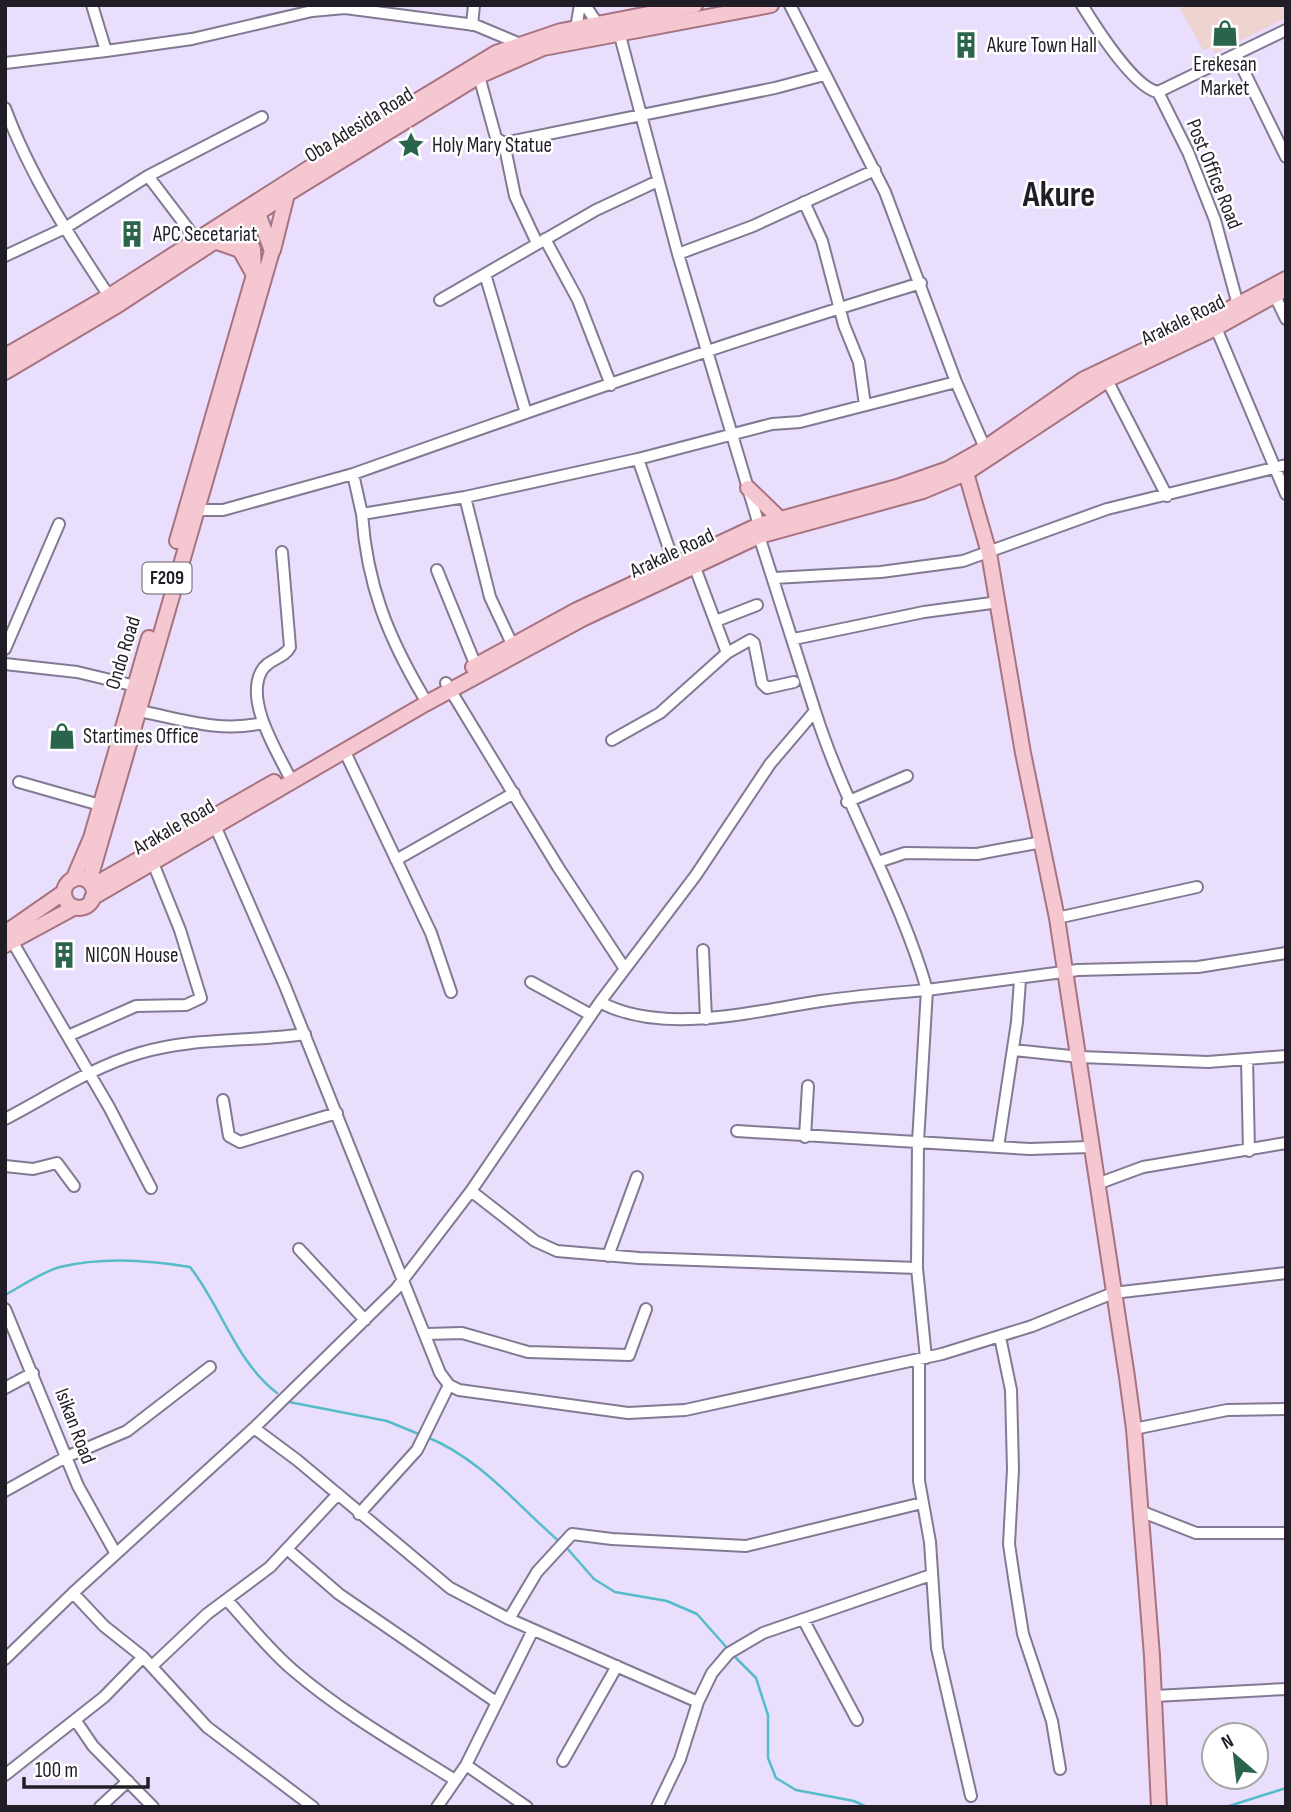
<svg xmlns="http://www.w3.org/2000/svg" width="1291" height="1812" viewBox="0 0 1291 1812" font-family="'Sofia Sans Condensed',sans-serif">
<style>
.commercial{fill:#eed4d1}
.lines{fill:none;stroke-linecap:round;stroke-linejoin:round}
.stream{stroke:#56bcca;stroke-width:2.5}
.minor-casing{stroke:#827993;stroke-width:14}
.major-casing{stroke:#a77381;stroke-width:18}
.minor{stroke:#fff;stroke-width:10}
.major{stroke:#f5c7d1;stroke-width:14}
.labels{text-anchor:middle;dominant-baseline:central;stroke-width:5;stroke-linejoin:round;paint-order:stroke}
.shield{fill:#fff;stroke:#646168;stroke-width:2}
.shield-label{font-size:19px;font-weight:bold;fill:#211d27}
.poi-label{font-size:21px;fill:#211d27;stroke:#fff;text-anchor:start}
.street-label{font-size:21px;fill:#211d27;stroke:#fff}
.town-label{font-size:35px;font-weight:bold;fill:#211d27;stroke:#fff}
</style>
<rect width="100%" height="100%" fill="#e9dffc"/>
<path class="commercial" d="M1178,5H1286V18L1215,54L1211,48L1203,50Z"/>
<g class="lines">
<path class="stream" d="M7,1294C23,1285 42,1272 60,1267C101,1257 149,1260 190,1267C221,1306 236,1362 277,1393
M289,1402L387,1421L421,1435
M427,1437C481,1459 518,1506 561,1543
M566,1547L594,1579L615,1592L667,1601L697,1614L728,1649
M732,1654L756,1678L768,1715V1758L776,1778L796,1790L854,1801L867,1807
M1226,1807L1286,1788"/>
<defs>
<path id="minor" d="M92,5L106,51L192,39L312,11L345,8L475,25L518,43
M585,5L597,23
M790,5L885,192L956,382L985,448
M1082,5C1095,26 1134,88 1158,92L1188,152L1215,220L1238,305
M472,25L474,5
M576,28L580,5
M619,32L678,254L759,525
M1236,55L1286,157
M5,63L106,51
M479,76L496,138L504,143L775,88L824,75
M1158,92L1286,30
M5,108C30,176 70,237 109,296
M504,143L515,196L537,243
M148,176L196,239
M804,202L822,241L844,325L859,362L865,405
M545,239L578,300L611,385
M678,254L753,226L875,170
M5,256L65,228L148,176L262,117
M485,274L526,413
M1275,296L1286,319
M440,300L596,210L658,181
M1216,328L1286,494
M1107,380L1167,496
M465,497L490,597L512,644
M192,510H223L353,474
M362,514L353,474C541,407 730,341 921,283
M282,552L290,647C284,659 267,659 261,672C246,701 275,748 288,774
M674,563L638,459L772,424L800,422L956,382
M437,570L476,666
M774,578L881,572L963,561L1107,509L1286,465
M716,621L757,605
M794,639L924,612L999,602
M5,649L59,524
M727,653L750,640L754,643L762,683L767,688L794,682
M5,664L77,672L140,687
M446,683L558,867L625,969
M423,696C387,635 367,584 362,514L465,497L638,459
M139,711C181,719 219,733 263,723
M612,740L660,713L727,653L694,565
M345,752L431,933L451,992
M19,782L100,805
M847,802L907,776
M216,828L285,986L440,1373L449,1385L459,1390L628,1413L685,1410L942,1354L1032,1326L1113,1293L1286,1273
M396,860L514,793
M878,862L905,853L977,854L1042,842
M1057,918L1197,887
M12,941L109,1107L151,1188
M703,950L706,1019
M531,982L591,1015
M600,1002C662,1036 755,1011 821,1001C856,996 892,993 927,990C899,892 846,809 815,711
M68,1036L136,1006L186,1005L201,998L180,930L153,863
M1013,1050L1080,1057L1208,1062L1286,1056
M1247,1059L1249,1151
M223,1100L229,1136L240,1142L337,1113
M5,1119C49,1096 92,1067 140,1053C193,1037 250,1042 305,1034
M737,1131L1030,1149L1090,1147
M805,1137L808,1086
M998,1147L1017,1022L1020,980
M5,1166L33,1169L57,1163L74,1186
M1097,1184L1143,1167L1286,1143
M471,1191L535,1241L557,1251L639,1258L917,1268
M299,1249L365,1320
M608,1256L637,1177
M5,1309L78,1486L116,1554
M427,1334L462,1333L528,1352L629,1355L646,1309
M1000,1337L1011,1390L1013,1469L1009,1544L1014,1578L1023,1634L1052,1721L1060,1769
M926,1358L917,1268L918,1142L927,990L1078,970L1198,967L1286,953
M919,1360V1481L930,1542L937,1648L971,1796
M5,1388L33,1373
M254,1428L297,1460L450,1588L509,1619L698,1702
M1134,1429L1227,1410L1286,1409
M5,1491L66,1457L127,1431L210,1367
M1140,1511L1196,1533H1284
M359,1514L417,1450L449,1385
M287,1549L339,1594L496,1702
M73,1593L104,1626L143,1657L207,1727L313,1807
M227,1600C249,1624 269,1650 294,1671C343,1713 401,1746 455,1780
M509,1619L537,1572L572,1534L612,1539L746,1546L922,1503
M803,1619L857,1720
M5,1659L73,1593L254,1428L396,1289L471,1191L600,1002L696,875L770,764L815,711L759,536
M152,1666L207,1614L270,1567L338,1494
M1155,1696L1286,1689
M76,1721L93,1746L153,1807
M563,1761L617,1666
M466,1765L527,1807
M5,1775L104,1697L143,1657
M100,1807L128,1781
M437,1807L466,1765L533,1630
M657,1807L680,1759L698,1702L712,1673L729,1653L763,1633L931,1575"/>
<path id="major" d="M214,241L240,250L253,273
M273,250L287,194
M5,356L109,296L364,133L496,53L561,31L695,5
M5,372L118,305L287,194L479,76L543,48L771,5
M966,473L989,553L1023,753L1057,918L1127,1377L1134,1429L1152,1656L1159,1807
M748,488L779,518
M177,541L254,275L253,249L237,216
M473,667L577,610L759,525L897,487L948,469L985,448L1084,379L1218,315L1286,279
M64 893a15 15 0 1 1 30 0a15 15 0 1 1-30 0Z
M73,880L91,838L149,638
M89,882L272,251L256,208
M92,886L274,782
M92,898L425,704L582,619L759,536L923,491L966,473L1107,380L1216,328L1286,289
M5,933L64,892
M5,945L75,907"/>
</defs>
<use href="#minor" class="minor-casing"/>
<use href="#major" class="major-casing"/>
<use href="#minor" class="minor"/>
<use href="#major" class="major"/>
</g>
<defs>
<symbol id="shop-bare" viewBox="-9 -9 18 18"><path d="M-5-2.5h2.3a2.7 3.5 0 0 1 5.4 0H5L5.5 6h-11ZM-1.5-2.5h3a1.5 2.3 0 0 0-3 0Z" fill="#2b644d" stroke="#fff" stroke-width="2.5" paint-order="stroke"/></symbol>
<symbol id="building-bare" viewBox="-9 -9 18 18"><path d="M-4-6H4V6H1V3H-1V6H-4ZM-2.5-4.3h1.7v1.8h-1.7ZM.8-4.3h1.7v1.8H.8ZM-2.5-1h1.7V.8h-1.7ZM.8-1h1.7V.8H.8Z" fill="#2b644d" stroke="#fff" stroke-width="2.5" paint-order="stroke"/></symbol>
<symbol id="sight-bare" viewBox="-9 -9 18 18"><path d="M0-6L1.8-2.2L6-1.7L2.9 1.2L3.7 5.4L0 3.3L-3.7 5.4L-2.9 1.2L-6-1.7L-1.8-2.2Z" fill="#2b644d" stroke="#fff" stroke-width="2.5" paint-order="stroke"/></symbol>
</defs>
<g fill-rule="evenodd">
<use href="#shop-bare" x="1206" y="14" width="38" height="38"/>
<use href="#building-bare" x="947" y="26" width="38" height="38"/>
<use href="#sight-bare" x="392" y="126" width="38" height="38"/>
<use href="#building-bare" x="113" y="215" width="38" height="38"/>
<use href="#shop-bare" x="43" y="717" width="38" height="38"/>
<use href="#building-bare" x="45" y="936" width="38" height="38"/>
</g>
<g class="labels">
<rect class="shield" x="142.5" y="562.5" width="49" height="31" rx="5"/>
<g class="shield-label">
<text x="167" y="578">F209</text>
</g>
<g class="poi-label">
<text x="987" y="45">Akure Town Hall</text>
<text x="1225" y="64" text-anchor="middle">Erekesan<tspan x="1225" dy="24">Market</tspan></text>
<text x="432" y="145">Holy Mary Statue</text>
<text x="153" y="234">APC Secetariat</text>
<text x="83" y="736">Startimes Office</text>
<text x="85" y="955">NICON House</text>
</g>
<g class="street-label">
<text transform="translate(359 125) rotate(-32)">Oba Adesida Road</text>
<text transform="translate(1214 174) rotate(68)">Post Office Road</text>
<text transform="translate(1183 320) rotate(-26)">Arakale Road</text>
<text transform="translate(672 553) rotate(-25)">Arakale Road</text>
<text transform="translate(123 653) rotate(-73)">Ondo Road</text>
<text transform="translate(174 827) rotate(-30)">Arakale Road</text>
<text transform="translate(75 1426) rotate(69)">Isikan Road</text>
</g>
<g class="town-label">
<text x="1059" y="195">Akure</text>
</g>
</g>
<rect width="1291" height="1812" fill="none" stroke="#211d27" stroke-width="14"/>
<g transform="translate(1235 1756) rotate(332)"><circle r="33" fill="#ffffff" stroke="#a6a5a9" stroke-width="2"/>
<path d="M0-5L12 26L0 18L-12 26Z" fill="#2b644d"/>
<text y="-10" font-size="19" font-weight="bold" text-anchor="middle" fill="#211d27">N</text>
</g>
<path d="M24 1777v10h124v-10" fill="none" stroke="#211d27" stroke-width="3.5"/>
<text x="35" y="1777" font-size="21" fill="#211d27" stroke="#ffffff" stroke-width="5" paint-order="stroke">100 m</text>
</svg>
